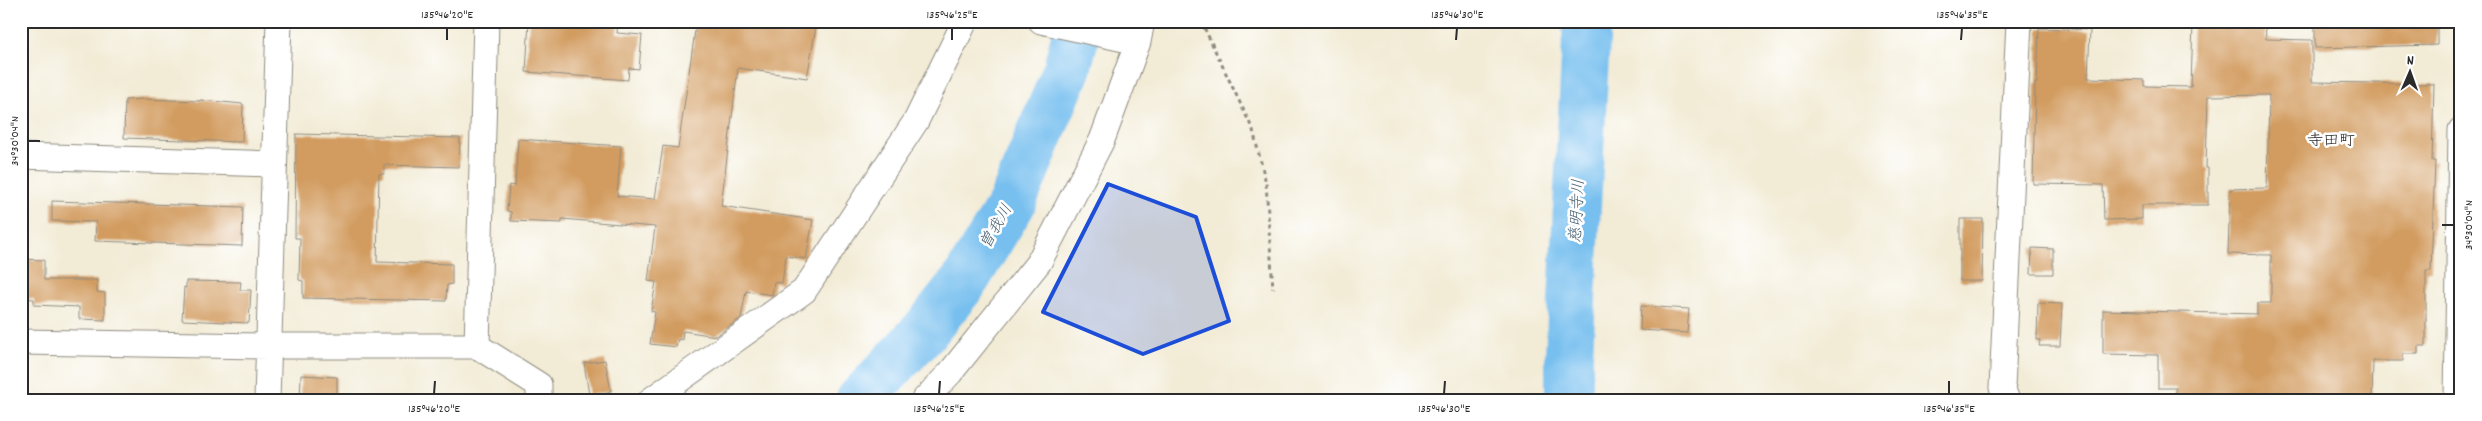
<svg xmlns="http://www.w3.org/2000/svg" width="2482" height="421" viewBox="0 0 2482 421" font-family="Dekko,'Klee One',sans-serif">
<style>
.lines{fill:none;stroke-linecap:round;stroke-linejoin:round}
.river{stroke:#77bfef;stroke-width:48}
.building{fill:#d29b5e}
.minor-casing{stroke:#8e8b80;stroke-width:27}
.path{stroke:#8e8b80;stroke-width:3;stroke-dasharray:4 4;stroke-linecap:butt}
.minor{stroke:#fff;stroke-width:25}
.marked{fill:#1d4ed8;fill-opacity:0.2;stroke:#1d4ed8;stroke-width:4;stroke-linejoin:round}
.ticks{fill:none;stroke:#2b2b2b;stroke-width:2}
.labels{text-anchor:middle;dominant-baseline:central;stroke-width:5;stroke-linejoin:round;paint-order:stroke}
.neighbourhood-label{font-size:16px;fill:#2b2b2b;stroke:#fff}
.water-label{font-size:16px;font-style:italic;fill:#465f70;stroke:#fff}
.neatline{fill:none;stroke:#2b2b2b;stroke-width:2}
.ticks-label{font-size:12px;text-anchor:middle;fill:#2b2b2b}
</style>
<rect width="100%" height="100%" fill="#fff"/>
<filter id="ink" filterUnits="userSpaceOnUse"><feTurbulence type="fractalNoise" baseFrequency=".02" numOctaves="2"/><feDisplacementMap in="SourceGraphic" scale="10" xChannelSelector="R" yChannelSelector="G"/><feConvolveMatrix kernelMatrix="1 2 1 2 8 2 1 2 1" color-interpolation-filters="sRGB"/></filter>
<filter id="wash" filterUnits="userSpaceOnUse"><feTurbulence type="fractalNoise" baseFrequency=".0096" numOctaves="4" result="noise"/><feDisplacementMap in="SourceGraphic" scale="20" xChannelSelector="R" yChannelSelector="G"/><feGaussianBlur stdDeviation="1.12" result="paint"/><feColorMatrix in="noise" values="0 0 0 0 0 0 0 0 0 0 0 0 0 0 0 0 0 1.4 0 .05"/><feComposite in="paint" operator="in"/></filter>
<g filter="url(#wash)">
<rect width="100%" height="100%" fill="#f2ebd5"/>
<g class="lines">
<path class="river" d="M860,400L928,327L964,282L1011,205L1067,69L1079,21
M1569,400V355L1587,21"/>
</g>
<g id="blocks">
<path class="building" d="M529,21H618L617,33L642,35L639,69L629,68L628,80L526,72Z
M701,21L759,28L760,21H817L807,78L738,68L721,206L813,220L806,259L786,256L782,283L774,282L772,295L746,291L741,318L716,336L683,331L682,340L678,339L676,347L650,344L655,312L651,311L656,282L648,281L655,227L562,219V223L511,221V212L507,211L509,185L515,186L518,139L621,146L617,196L655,199L663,146L678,148L696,24L701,25Z
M2193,21H2265L2266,39L2312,40V82L2434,84L2432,161H2435L2434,187L2431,271H2426V346H2418V354H2403V361H2373L2372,400H2175L2176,388H2158V355L2103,354V310L2257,314V303H2271V255L2228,254L2230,189L2267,188L2269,95L2208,96L2206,168H2208V205H2142V219L2104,220L2103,185L2033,184L2035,83H2037L2039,28L2090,30L2088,78L2144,80V86L2191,87Z
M2315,21H2437V45L2315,48Z
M143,99L200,101V100L243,104L242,142L124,138L125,100Z
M296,134L460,138L459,167L384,165V174H379L377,262L452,264V284L447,285L446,301L303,298V281L299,280L300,238H295Z
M52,201L243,207L242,246L95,241L96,222L52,221Z
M1960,219H1983L1982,281H1960Z
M2032,248L2053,249V274H2031Z
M21,259L44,260V280H97V292L105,293V320L79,319V307L34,305V299L21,298Z
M186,281L241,282L240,290H251L249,323L182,320L184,287L186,288Z
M2038,303L2062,304L2060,346H2039L2040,340H2037Z
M1641,306L1689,309L1687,333L1640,330Z
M605,360L611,391L589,395L584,363Z
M301,375L337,377V400H300Z"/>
</g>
</g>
<g filter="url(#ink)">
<use href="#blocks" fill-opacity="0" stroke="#8e8b80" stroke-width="1"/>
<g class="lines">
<defs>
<path id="minor" d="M1041,21L1138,42
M21,156L274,164
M21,342L269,346H477L539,385V400
M477,346L486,21
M267,400L279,21
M651,400L804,291L916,121L965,21
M924,400L950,373L1039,262L1102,140L1138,42L1142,21
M2007,400L2002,388L2019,21
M2457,400L2461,130"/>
</defs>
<use href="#minor" class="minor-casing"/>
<path class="path" d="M1201,21L1253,130L1266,183L1273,289"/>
<use href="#minor" class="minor"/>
</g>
</g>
<path class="marked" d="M1108,184L1196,217L1229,321L1143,354L1043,312Z"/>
<path class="ticks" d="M447,40V28M952,40V28M1456,40L1457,28M1961,40L1962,28M28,141H40M2442,225H2454M434,394L435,381M939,394L940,381M1444,394L1445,381M1949,394V381"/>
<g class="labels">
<g class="neighbourhood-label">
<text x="2331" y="141">寺田町</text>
</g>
<g class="water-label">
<text transform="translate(1578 211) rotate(-87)">慈明寺川</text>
<text transform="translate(997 227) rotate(-60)">曽我川</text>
</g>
</g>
<rect width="2482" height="421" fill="none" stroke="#fff" stroke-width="55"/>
<g transform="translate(2410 72) rotate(2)" stroke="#ffffff" stroke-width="4" paint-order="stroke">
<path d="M0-4L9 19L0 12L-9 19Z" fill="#2b2b2b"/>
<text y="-8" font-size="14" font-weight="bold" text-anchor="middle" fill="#2b2b2b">N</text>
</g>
<rect x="28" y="28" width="2426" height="366" class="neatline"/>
<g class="ticks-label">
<text x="447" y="18">135°46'20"E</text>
<text x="952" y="18">135°46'25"E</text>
<text x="1457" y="18">135°46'30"E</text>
<text x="1962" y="18">135°46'35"E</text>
<text transform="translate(14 141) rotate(-90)" y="4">34°30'04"N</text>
<text transform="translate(2468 225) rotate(-90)" y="4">34°30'04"N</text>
<text x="434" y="412">135°46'20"E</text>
<text x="939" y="412">135°46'25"E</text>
<text x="1444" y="412">135°46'30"E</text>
<text x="1949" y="412">135°46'35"E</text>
</g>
</svg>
